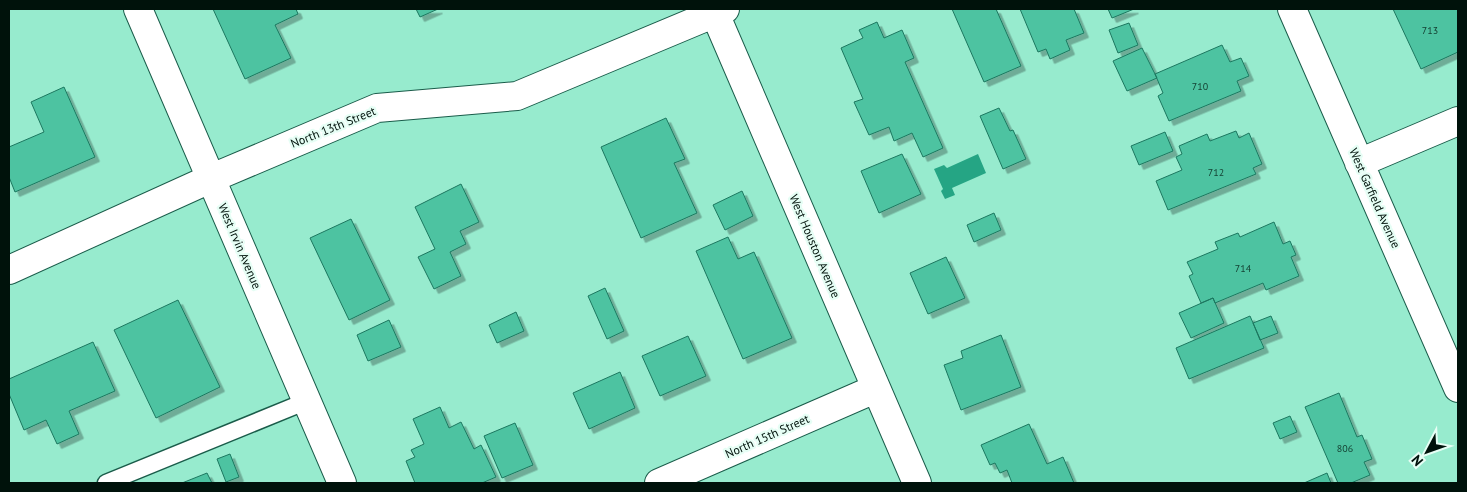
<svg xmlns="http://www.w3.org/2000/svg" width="1467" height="492" viewBox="0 0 1467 492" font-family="'PT Sans',sans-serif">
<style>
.water{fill:#25a584}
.building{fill:#4dc3a1;stroke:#1c775f;filter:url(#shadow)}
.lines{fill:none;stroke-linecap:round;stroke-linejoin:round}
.service-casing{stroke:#1a5c4a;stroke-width:19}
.minor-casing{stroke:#1a5c4a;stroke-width:30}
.service{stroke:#fff;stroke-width:16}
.minor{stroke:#fff;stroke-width:28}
.labels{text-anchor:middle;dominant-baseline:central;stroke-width:4.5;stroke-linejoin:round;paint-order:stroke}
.number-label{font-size:10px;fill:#133e30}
.street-label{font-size:12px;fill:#00120b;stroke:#e6fef5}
</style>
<defs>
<filter id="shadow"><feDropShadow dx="4.5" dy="4.5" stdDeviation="0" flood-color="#0004"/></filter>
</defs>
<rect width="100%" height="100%" fill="#97ebce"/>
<path class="water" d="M978,154L986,173L952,188L955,195L945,199L941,191L943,189L934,169L944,165L947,168Z"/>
<path class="building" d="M213,9H296L298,14L275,25L291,58L245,79Z
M416,9H438L420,17Z
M952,9H996L1021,66L984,82Z
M1020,9H1074L1084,33L1066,40L1070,50L1050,59L1046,49L1038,52Z
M1108,9H1134L1112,18Z
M1393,9H1458V52L1421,69Z
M877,22L884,38L902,30L914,58L905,62L943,148L923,157L912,133L894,141L889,127L869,135L854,102L863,99L841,48L863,38L859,30Z
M1129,23L1138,45L1118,53L1109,30Z
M1222,45L1230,62L1241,58L1249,76L1237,81L1241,91L1169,121L1158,96L1163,93L1155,74Z
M1142,48L1157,78L1127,91L1113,61Z
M64,87L95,157L15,192L9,177V147L44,132L31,102Z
M999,108L1010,131L1013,130L1026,159L1003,169L980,116Z
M666,118L685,159L674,163L697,213L641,238L601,147Z
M1236,131L1239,138L1249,133L1262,164L1253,168L1256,174L1168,210L1156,181L1182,170L1176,157L1182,154L1179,146L1207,134L1210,141Z
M1165,132L1173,151L1139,165L1131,146Z
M902,154L921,194L879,213L861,171Z
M461,184L479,222L460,231L466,244L450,252L461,276L434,289L418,257L435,249L415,207Z
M742,191L753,216L725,230L713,205Z
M994,213L1001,230L974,242L967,225Z
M351,219L390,300L349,320L310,238Z
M1274,222L1283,244L1290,241L1296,255L1291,257L1299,276L1266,290L1263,283L1215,303L1213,298L1201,303L1189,276L1193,274L1187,262L1218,249L1215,242L1238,233L1240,237Z
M728,237L738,259L754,252L792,338L743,359L696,251Z
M946,257L965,298L928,314L910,273Z
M605,288L624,331L607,339L588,296Z
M1213,298L1224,323L1191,338L1179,313Z
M178,300L220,387L156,418L114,330Z
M516,312L524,331L497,343L489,325Z
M1250,316L1264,348L1189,379L1176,348Z
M1271,316L1278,333L1260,340L1253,323Z
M389,320L401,347L368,361L357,335Z
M1001,335L1021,387L961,410L944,365L963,358L961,351Z
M688,336L706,376L660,396L642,356Z
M93,342L115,391L69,411L79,434L57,444L46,420L24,430L9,394V379Z
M620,372L635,408L589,429L573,393Z
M1339,393L1357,437L1362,435L1372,459L1364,462L1370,475L1351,483H1338L1305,407Z
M440,407L449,428L461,422L474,449L481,445L496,477L482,483H415L406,461L415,457L411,450L424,444L413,419Z
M1290,416L1297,432L1280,439L1273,423Z
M515,423L533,465L502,478L484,436Z
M1029,424L1047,464L1063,457L1074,483H1012L1007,470L1000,473L995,463L990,465L981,445Z
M230,454L239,477L226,482L217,459Z
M207,473L212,483H182Z
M1327,473L1331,483H1304Z"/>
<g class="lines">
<defs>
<path id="service" d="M106,483L307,401"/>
<path id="minor" d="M138,9L342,483
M713,9L917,483
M1292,9L1458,388
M1359,163L1458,121
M9,270L212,178L377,108L517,96L725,9
M659,483L875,389"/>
</defs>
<use href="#service" class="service-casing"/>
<use href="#minor" class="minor-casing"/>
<use href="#service" class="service"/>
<use href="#minor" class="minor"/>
</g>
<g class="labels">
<g class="number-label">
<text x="1430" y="30">713</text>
<text x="1200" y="86">710</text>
<text x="1216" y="172">712</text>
<text x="1243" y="268">714</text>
<text x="1345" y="448">806</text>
</g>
<g class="street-label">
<text transform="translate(333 127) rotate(-22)">North 13th Street</text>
<text transform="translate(1375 198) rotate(66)">West Garfield Avenue</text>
<text transform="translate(240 246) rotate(67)">West Irvin Avenue</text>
<text transform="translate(815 246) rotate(67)">West Houston Avenue</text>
<text transform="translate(767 436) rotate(-24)">North 15th Street</text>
</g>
</g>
<rect width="1467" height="492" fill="none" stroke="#00120b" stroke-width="20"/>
<g transform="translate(1427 452) rotate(229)" stroke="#e6fef5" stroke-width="4" paint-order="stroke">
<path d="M0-4L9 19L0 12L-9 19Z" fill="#00120b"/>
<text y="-8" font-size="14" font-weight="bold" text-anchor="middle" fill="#00120b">N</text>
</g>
</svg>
